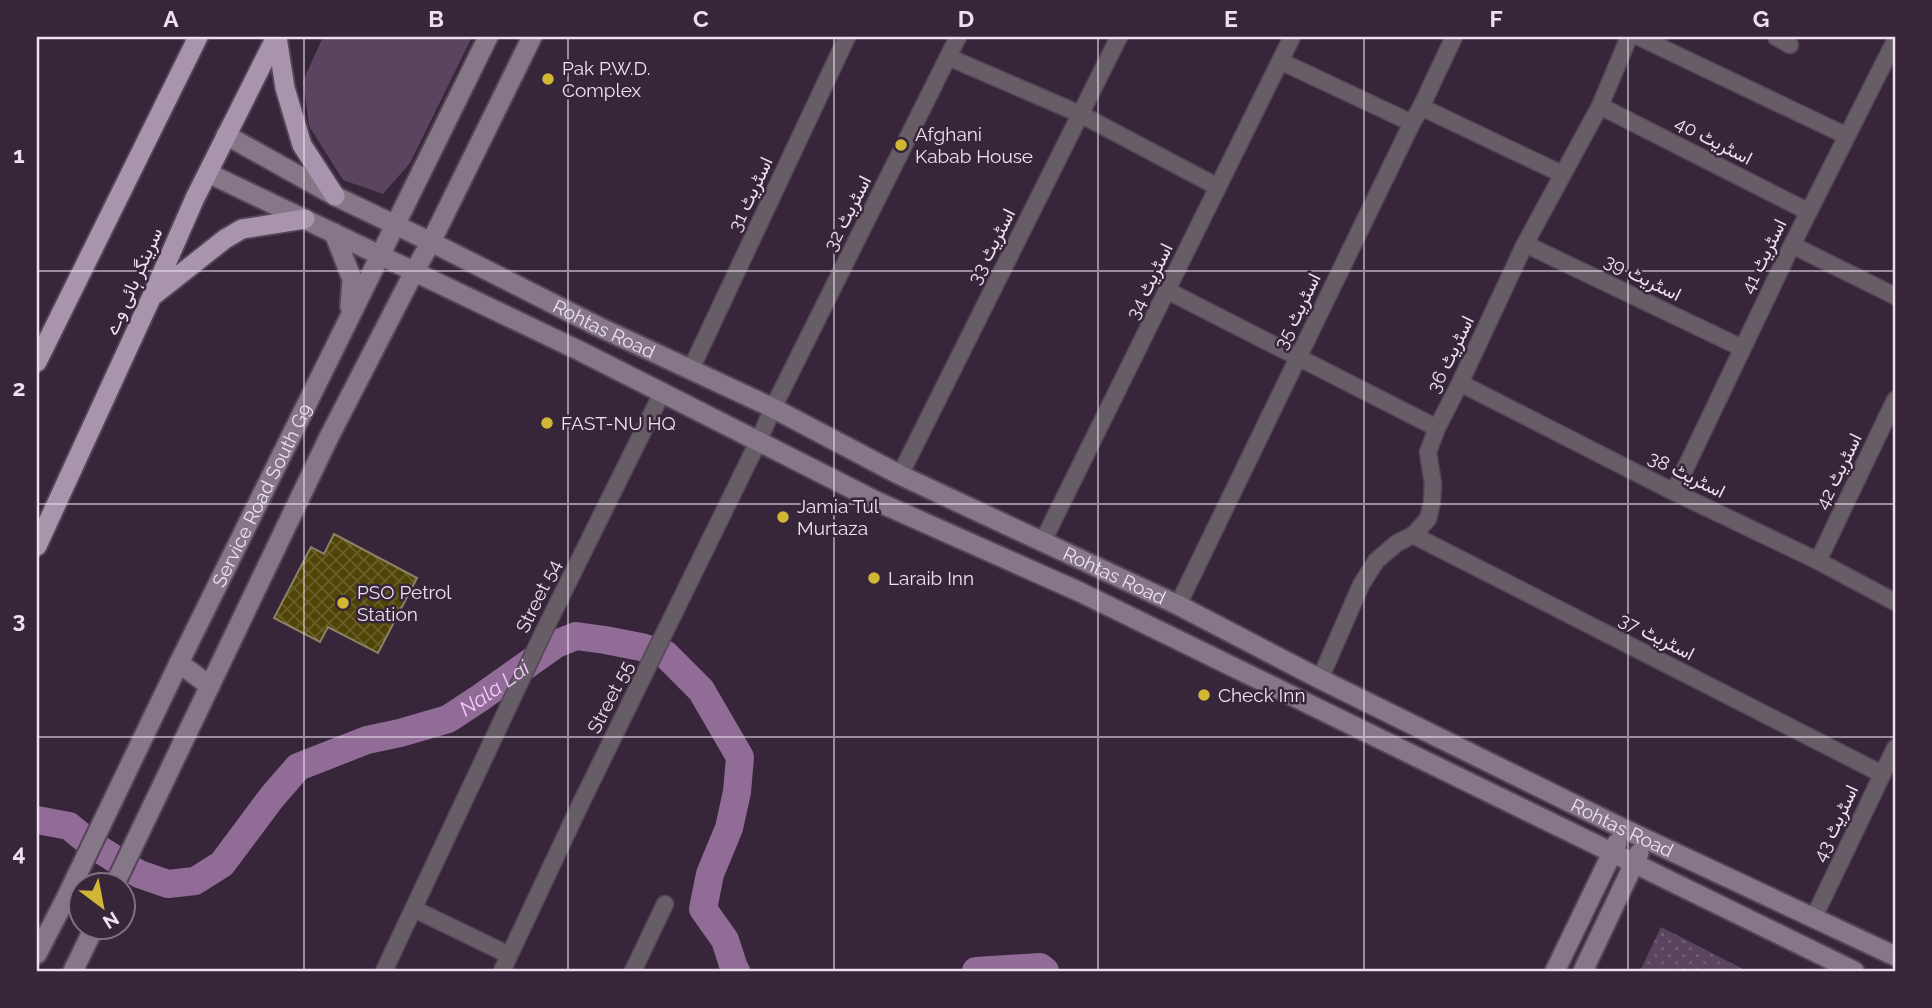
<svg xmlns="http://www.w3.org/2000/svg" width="1932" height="1008" viewBox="0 0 1932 1008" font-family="Raleway,Vazirmatn,sans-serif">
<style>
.green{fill:#5a445f}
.park{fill:url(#park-dots)}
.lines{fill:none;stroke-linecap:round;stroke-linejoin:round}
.river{stroke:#906c97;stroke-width:28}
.building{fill:url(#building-cross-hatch);stroke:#898264;stroke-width:2}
.minor-casing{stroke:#544457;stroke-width:19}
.secondary-casing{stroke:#544457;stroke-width:23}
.trunk-casing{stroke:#544457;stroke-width:23}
.minor{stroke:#665d67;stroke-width:16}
.secondary{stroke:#857788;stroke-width:19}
.trunk{stroke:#a894ac;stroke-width:19}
.grid{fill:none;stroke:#ede1ef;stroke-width:2;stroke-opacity:0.55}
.poi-dot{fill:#d2b735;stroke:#37263a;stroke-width:2.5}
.labels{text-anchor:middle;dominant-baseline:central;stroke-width:5;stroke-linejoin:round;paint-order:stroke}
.poi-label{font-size:19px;fill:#ede1ef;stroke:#37263a;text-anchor:start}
.street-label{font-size:19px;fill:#ede1ef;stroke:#37263a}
.water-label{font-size:21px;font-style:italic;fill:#f6cafe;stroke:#37263a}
.neatline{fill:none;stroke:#ede1ef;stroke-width:2.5}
.grid-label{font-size:23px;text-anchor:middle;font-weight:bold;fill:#ede1ef}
</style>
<defs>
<pattern id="park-dots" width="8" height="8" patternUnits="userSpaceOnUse" patternTransform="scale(1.75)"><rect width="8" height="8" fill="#5a445f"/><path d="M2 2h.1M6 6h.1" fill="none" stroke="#725f76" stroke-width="1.8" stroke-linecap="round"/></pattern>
<pattern id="building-cross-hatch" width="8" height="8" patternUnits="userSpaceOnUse" patternTransform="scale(1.75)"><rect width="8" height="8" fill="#504406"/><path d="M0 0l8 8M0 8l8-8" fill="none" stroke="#6a5f2b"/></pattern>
</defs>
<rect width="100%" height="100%" fill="#37263a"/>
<path class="green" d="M323,37H472L410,163L383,194L343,180L309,126L303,81Z"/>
<path class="park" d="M1661,927L1747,971H1640Z"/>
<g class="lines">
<g class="river">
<path id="s1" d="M37,820L69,826L91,844L139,874L168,884L195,881L222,864L272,797L298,767L367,740L400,733L448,719L480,698L556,644L576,636L605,640L641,647L665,654L701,690L740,757L737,792L729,828L710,874L703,909L725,940L734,968L736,971"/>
<path d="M976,971L1040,967L1045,971"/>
</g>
</g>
<path class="building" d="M334,534L417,578L378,653L328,627L320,642L274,618L311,547L324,554Z"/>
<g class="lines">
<defs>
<path id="minor" d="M1639,37L1847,136
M1776,37L1790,45
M948,57L1080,114L1218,187
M1280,61L1412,123
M1600,106L1809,212
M1421,107L1562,174
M1525,244L1742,348
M1792,245L1895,296
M1168,291L1437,428
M691,369L847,37
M1460,383L1674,492L1818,561L1895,602
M900,475L1119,37
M1674,492L1792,245L1895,41
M1413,535L1882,774
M1042,543L1292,37
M1818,561L1895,400
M1178,605L1412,123L1421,107L1454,37
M1320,679L1361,585L1376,561L1397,543L1413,535L1428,519L1432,502L1433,484L1428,452L1437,428L1460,383L1525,244L1600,106L1629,37
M414,909L509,955
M1814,917L1895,748
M384,971L544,631L662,393
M502,971L582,801L758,442L773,408L958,37
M633,971L665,904"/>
<g id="secondary">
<path id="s2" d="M226,135L335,196L431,242L597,326L773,408L900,475L1178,605L1320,679L1622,828L1895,956"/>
<path d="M208,173L580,351L878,502L1080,592L1854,971"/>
<path d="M334,233L352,279L350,307"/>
<path d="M179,663L210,686"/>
<path d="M114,886L329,437L414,272L431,242L532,37"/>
<path id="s3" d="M37,954L66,898L179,663L488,37"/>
<path d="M73,971L94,928"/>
<path d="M1555,971L1617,843"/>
<path d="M1583,971L1639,853"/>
</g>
<path id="trunk" d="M277,37L285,88L302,145L335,196
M154,295L225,239L242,229L305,219
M37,362L198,37
M37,546L152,296L195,198L276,37"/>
</defs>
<use href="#minor" class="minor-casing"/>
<use href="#secondary" class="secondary-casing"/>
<use href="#trunk" class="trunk-casing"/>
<use href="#minor" class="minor"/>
<use href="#secondary" class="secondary"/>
<use href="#trunk" class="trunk"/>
</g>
<path class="grid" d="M304,37V971M568,37V971M834,37V971M1098,37V971M1364,37V971M1628,37V971M37,271H1895M37,504H1895M37,737H1895"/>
<g class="poi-dot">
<circle cx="548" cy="79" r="7"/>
<circle cx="901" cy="145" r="7"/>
<circle cx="547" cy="423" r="7"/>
<circle cx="783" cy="517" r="7"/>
<circle cx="874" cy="578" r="7"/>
<circle cx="343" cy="603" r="7"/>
<circle cx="1204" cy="695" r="7"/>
</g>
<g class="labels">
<g class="poi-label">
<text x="562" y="68">Pak P.W.D.<tspan x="562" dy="22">Complex</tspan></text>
<text x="915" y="134">Afghani<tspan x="915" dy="22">Kabab House</tspan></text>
<text x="561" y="423">FAST-NU HQ</text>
<text x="797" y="506">Jamia Tul<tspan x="797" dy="22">Murtaza</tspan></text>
<text x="888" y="578">Laraib Inn</text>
<text x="357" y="592">PSO Petrol<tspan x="357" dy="22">Station</tspan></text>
<text x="1218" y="695">Check Inn</text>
</g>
<g class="street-label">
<text transform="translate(1714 140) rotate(27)">اسٹریٹ 40</text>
<text transform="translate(750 194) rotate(-65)">اسٹریٹ 31</text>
<text transform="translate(847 213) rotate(-63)">اسٹریٹ 32</text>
<text transform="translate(991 246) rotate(-63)">اسٹریٹ 33</text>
<text transform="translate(1763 256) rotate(-64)">اسٹریٹ 41</text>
<text transform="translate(1643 277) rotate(26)">اسٹریٹ 39</text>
<text transform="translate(133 281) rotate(-66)">سرینگر ہائی وے</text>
<text transform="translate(1149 281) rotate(-64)">اسٹریٹ 34</text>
<text transform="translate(1297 311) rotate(-64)">اسٹریٹ 35</text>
<text stroke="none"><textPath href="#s2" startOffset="425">Rohtas Road</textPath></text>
<text transform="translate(1450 354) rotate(-64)">اسٹریٹ 36</text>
<text transform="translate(1838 471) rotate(-64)">اسٹریٹ 42</text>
<text transform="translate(1687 474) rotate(26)">اسٹریٹ 38</text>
<text stroke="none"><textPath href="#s3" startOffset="511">Service Road South G9</textPath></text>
<text stroke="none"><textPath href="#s2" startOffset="992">Rohtas Road</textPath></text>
<text transform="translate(538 596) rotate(-64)">Street 54</text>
<text transform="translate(1657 636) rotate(27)">اسٹریٹ 37</text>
<text transform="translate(610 697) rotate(-63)">Street 55</text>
<text transform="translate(1835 823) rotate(-65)">اسٹریٹ 43</text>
<text stroke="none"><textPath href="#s2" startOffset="1559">Rohtas Road</textPath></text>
</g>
<g class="water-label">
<text stroke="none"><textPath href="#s1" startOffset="544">Nala Lai</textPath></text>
</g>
</g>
<rect width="1932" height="1008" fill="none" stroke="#37263a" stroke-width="77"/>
<g transform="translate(102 906) rotate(148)"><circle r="33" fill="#37263a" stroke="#807182" stroke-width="2"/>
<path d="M0-5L12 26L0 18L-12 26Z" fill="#d2b735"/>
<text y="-10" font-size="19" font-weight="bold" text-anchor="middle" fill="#ede1ef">N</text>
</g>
<rect x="38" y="38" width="1856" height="932" class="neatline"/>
<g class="grid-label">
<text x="171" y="27">A</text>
<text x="436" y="27">B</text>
<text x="701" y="27">C</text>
<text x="966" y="27">D</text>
<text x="1231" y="27">E</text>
<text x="1496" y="27">F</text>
<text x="1761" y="27">G</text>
<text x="19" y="163">1</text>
<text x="19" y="396">2</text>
<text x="19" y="628">3</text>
<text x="19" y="861">4</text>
</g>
</svg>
